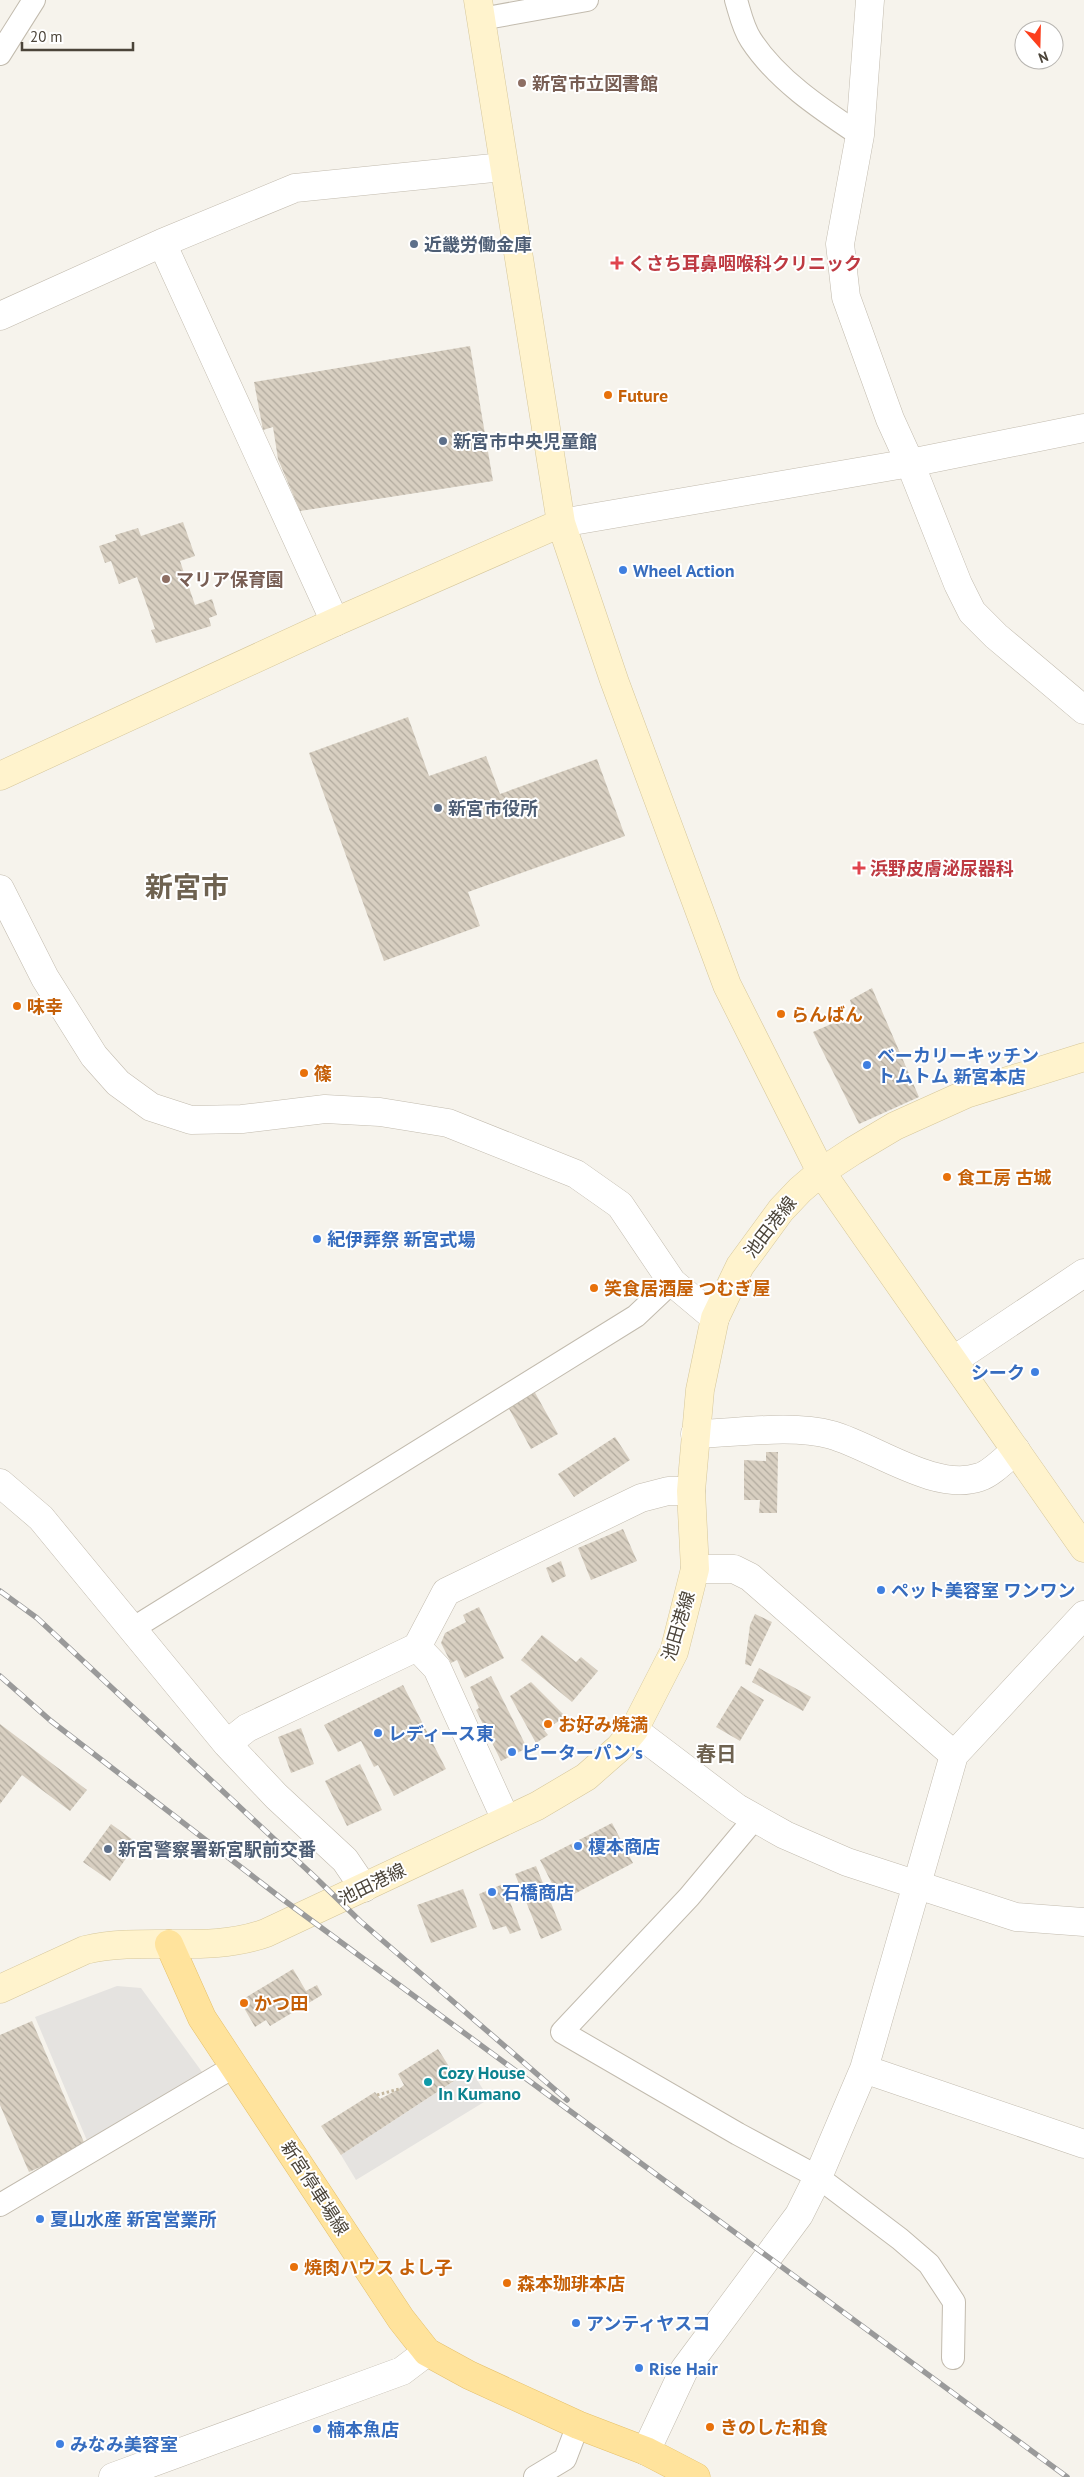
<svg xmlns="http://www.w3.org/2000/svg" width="1084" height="2477" viewBox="0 0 1084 2477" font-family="'PT Sans','Noto Sans JP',sans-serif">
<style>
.parking{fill:#e5e3e0}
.building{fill:url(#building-back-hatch)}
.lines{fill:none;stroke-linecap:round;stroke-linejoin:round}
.lane-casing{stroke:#c2bbae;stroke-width:24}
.street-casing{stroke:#c2bbae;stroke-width:29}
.secondary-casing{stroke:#d6c79b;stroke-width:29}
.primary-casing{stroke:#e6c16a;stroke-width:29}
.path{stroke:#c4b79f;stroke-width:3;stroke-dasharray:2.5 2.5;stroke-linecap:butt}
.lane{stroke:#fff;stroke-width:22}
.street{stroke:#fff;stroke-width:28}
.secondary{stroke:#fff3cd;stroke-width:28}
.primary{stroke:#ffe39c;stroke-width:28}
.rail-casing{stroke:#9a9a9a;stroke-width:5.5}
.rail{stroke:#fff;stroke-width:4;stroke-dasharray:11;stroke-linecap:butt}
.education-dot{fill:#8d6e63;stroke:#fff;stroke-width:2}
.service-dot{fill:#5c6f8a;stroke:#fff;stroke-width:2}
.health-dot{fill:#e0444e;stroke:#fff;stroke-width:2}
.food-dot{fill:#e8710a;stroke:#fff;stroke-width:2}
.shop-dot{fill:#3f7fe0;stroke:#fff;stroke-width:2}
.culture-dot{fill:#0f9aa8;stroke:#fff;stroke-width:2}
.labels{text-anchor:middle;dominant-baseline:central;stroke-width:4;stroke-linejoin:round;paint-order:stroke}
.education-label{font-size:18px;font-weight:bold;fill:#785e54;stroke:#fff;text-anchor:start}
.service-label{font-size:18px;font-weight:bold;fill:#4e5e75;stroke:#fff;text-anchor:start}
.health-label{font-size:18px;font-weight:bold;fill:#be3a42;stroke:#fff;text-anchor:start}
.food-label{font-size:18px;font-weight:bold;fill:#c56008;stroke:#fff;text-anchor:start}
.shop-label{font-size:18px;font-weight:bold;fill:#366cbe;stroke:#fff;text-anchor:start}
.street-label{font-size:18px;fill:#4b4439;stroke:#fff}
.culture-label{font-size:18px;font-weight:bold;fill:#0d838f;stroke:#fff;text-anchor:start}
.quarter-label{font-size:20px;font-weight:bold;fill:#6e6250;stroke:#fff}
.town-label{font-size:28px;font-weight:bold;fill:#6e6250;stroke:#fff}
</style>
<defs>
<pattern id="building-back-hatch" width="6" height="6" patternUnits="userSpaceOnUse" patternTransform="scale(1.25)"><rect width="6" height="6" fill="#d8cfc1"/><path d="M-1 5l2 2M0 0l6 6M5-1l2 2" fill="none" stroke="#b1aa9e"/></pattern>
</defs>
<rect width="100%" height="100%" fill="#f6f3ec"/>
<path class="parking" d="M117,1986L141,1988L205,2076L88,2143L35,2017Z
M471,2070L489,2099L356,2180L341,2155Z"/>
<path class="building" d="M470,346L493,481L300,511L278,459L273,427L263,430L254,382Z
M183,522L195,556L180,561L195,605L212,599L217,615L209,618L211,626L156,643L151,630L155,629L137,577L119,584L111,561L105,563L99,546L117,540L115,535L138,528L141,536Z
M408,717L429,776L486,756L500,794L597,759L625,836L468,892L480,926L384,961L309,753Z
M872,988L919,1097L859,1124L813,1032L854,1014L850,1000Z
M533,1389L558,1434L531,1449L506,1403Z
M615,1437L630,1460L574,1497L558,1474Z
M766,1452H778L777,1513H759L760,1500H744V1460L766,1461Z
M623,1529L637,1561L591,1580L578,1548Z
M561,1561L566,1576L552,1583L546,1568Z
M479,1607L504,1658L465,1678L457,1660L451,1663L441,1643L445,1633L466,1622L463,1615Z
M755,1614L772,1622L751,1666L745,1664L750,1625Z
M542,1635L576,1662L581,1657L598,1671L572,1702L521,1660Z
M759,1668L811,1697L803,1711L752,1682Z
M491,1676L527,1748L501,1761L476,1710L479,1708L470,1687Z
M531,1682L566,1717L544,1730L548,1735L536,1743L510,1696Z
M403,1685L446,1769L394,1796L378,1765L374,1767L361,1741L338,1752L324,1725Z
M741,1686L764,1700L740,1741L716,1727Z
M0,1724L87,1790L70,1811L22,1775L0,1804Z
M301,1728L314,1764L291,1773L278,1737Z
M360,1764L382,1810L347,1826L325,1781Z
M612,1823L633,1863L561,1901L540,1860Z
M111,1824L137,1843L110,1881L83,1862Z
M536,1866L562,1930L541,1939L515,1874Z
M503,1884L521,1930L510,1934L506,1926L493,1930L479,1894Z
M463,1889L477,1927L431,1943L417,1905Z
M293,1969L306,1991L317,1985L322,1995L270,2026L266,2020L255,2027L240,2001Z
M32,2021L86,2147L29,2172L0,2105V2035Z
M438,2049L457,2079L341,2155L321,2126L375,2092L380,2099L399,2089L404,2085L398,2074Z"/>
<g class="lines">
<defs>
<path id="lane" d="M736,0C740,13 743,28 751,40C777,80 821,109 860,135
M481,19L587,0
M0,54L34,0
M132,1629L636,1316L672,1282
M755,1818L689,1897L562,2032L738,2134L818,2177L900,2239L929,2264L954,2302L953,2358
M0,2205L235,2066
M535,2477L565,2459L578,2425"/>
<path id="street" d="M870,0L860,135L840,244L846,297L890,419L910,463L958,584L972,612L996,636L1084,710
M162,243L335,622
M0,316L162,243L295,188L503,167
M561,523L910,463L1084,428
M0,889L45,978L94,1056L118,1083L151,1107L191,1120L242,1119L325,1109L380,1112L448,1123L576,1174L620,1205L672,1282L715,1318
M954,1360L1084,1273
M695,1434C739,1433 790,1424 832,1435C874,1447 936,1493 980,1477C992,1473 1006,1458 1016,1450
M0,1483L41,1518L227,1744L276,1796L345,1860L364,1888
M695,1569H734L750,1577L954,1755
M634,1730L737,1808L785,1835L847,1862L1016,1917L1084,1922
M227,1744L247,1728L417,1647
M506,1820L437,1668L417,1647L446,1592L641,1498L668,1491H691
M864,2069L1084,2144
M646,2451L684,2370L799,2215L818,2177L864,2069L954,1755L1084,1615
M113,2477L402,2371L427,2352"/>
<path id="secondary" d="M478,0L561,523L614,680L727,985L821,1172L1084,1548
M0,776L335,622L561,523
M0,1989L85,1950C145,1936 208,1954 266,1933L537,1806L586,1777L619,1748L634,1730L674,1652L695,1569L691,1491L700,1390L715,1318L740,1266L781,1210L800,1190L821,1172L853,1151L895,1126L966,1094L1084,1057"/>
<path id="primary" d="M169,1944L202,2018L401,2319L427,2352L469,2375L578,2425L646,2451L696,2477"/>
</defs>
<use href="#lane" class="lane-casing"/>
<use href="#street" class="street-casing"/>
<use href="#secondary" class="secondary-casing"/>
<use href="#primary" class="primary-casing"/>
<path class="path" d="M377,2095L399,2089"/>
<use href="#lane" class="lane"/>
<use href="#street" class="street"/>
<use href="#secondary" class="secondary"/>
<use href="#primary" class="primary"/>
<defs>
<path id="rail" d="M0,1591L37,1618L317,1879L360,1921L567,2100
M0,1676L51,1721L281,1898L1067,2477"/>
</defs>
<use href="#rail" class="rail-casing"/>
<use href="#rail" class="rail"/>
</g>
<g class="education-dot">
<circle cx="522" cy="83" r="5"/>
<circle cx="166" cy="579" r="5"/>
</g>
<g class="service-dot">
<circle cx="414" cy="244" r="5"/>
<circle cx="443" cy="441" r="5"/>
<circle cx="438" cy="808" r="5"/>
<circle cx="108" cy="1849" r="5"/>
</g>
<g class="health-dot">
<path d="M614.5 255.5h5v5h5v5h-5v5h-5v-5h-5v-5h5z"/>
<path d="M856.5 860.5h5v5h5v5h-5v5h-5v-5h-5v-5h5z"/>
</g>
<g class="food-dot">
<circle cx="608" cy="395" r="5"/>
<circle cx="17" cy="1006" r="5"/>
<circle cx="781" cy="1014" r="5"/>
<circle cx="304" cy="1073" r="5"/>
<circle cx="947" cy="1177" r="5"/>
<circle cx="594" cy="1288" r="5"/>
<circle cx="548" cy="1724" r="5"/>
<circle cx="244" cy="2003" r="5"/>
<circle cx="294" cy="2267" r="5"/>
<circle cx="507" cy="2283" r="5"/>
<circle cx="710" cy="2427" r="5"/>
</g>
<g class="shop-dot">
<circle cx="623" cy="570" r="5"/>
<circle cx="867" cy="1065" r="5"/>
<circle cx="317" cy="1239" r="5"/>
<circle cx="1035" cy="1372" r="5"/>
<circle cx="881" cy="1590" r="5"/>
<circle cx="378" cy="1733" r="5"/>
<circle cx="512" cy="1752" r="5"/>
<circle cx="578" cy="1846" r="5"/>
<circle cx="492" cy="1892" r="5"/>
<circle cx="40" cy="2219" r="5"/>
<circle cx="576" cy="2323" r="5"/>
<circle cx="639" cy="2368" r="5"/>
<circle cx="317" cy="2429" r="5"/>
<circle cx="60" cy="2444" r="5"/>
</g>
<circle class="culture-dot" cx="428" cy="2082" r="5"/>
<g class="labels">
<g class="education-label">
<text x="532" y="83">新宮市立図書館</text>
<text x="176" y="579">マリア保育園</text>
</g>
<g class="service-label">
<text x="424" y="244">近畿労働金庫</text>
<text x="453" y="441">新宮市中央児童館</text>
<text x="448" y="808">新宮市役所</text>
<text x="118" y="1849">新宮警察署新宮駅前交番</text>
</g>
<g class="health-label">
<text x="628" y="263">くさち耳鼻咽喉科クリニック</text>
<text x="870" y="868">浜野皮膚泌尿器科</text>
</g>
<g class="food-label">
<text x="618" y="395">Future</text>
<text x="27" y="1006">味幸</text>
<text x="791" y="1014">らんばん</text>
<text x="314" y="1073">篠</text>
<text x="957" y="1177">食工房 古城</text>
<text x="604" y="1288">笑食居酒屋 つむぎ屋</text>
<text x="558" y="1724">お好み焼満</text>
<text x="254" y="2003">かつ田</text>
<text x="304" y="2267">焼肉ハウス よし子</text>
<text x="517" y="2283">森本珈琲本店</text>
<text x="720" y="2427">きのした和食</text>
</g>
<g class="shop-label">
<text x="633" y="570">Wheel Action</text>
<text x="877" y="1055">ベーカリーキッチン<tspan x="877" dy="21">トムトム 新宮本店</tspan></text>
<text x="327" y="1239">紀伊葬祭 新宮式場</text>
<text x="1025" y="1372" text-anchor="end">シーク</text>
<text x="891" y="1590">ペット美容室 ワンワン</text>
<text x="388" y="1733">レディース東</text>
<text x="522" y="1752">ピーターパン's</text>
<text x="588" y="1846">榎本商店</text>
<text x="502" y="1892">石橋商店</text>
<text x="50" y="2219">夏山水産 新宮営業所</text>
<text x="586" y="2323">アンティヤスコ</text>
<text x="649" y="2368">Rise Hair</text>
<text x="327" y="2429">楠本魚店</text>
<text x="70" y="2444">みなみ美容室</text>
</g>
<g class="street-label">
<text transform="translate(770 1227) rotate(-52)">池田港線</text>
<text transform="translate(678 1626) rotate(-73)">池田港線</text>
<text transform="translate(372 1884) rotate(-26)">池田港線</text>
<text transform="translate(315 2188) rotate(57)">新宮停車場線</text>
</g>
<g class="culture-label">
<text x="438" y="2072">Cozy House<tspan x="438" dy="21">In Kumano</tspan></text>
</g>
<g class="quarter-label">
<text x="716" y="1754">春日</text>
</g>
<g class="town-label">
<text x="187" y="886">新宮市</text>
</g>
</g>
<g transform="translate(1039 45) rotate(160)"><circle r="24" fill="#ffffff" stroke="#b7b4b0"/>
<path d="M0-4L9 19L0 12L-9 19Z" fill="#fc3f1d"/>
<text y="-8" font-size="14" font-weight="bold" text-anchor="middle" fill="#4b4439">N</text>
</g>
<path d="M22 42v8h111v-8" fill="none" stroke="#4b4439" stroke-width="2.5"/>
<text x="30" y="42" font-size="15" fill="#4b4439" stroke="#ffffff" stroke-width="4" paint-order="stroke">20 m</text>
</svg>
